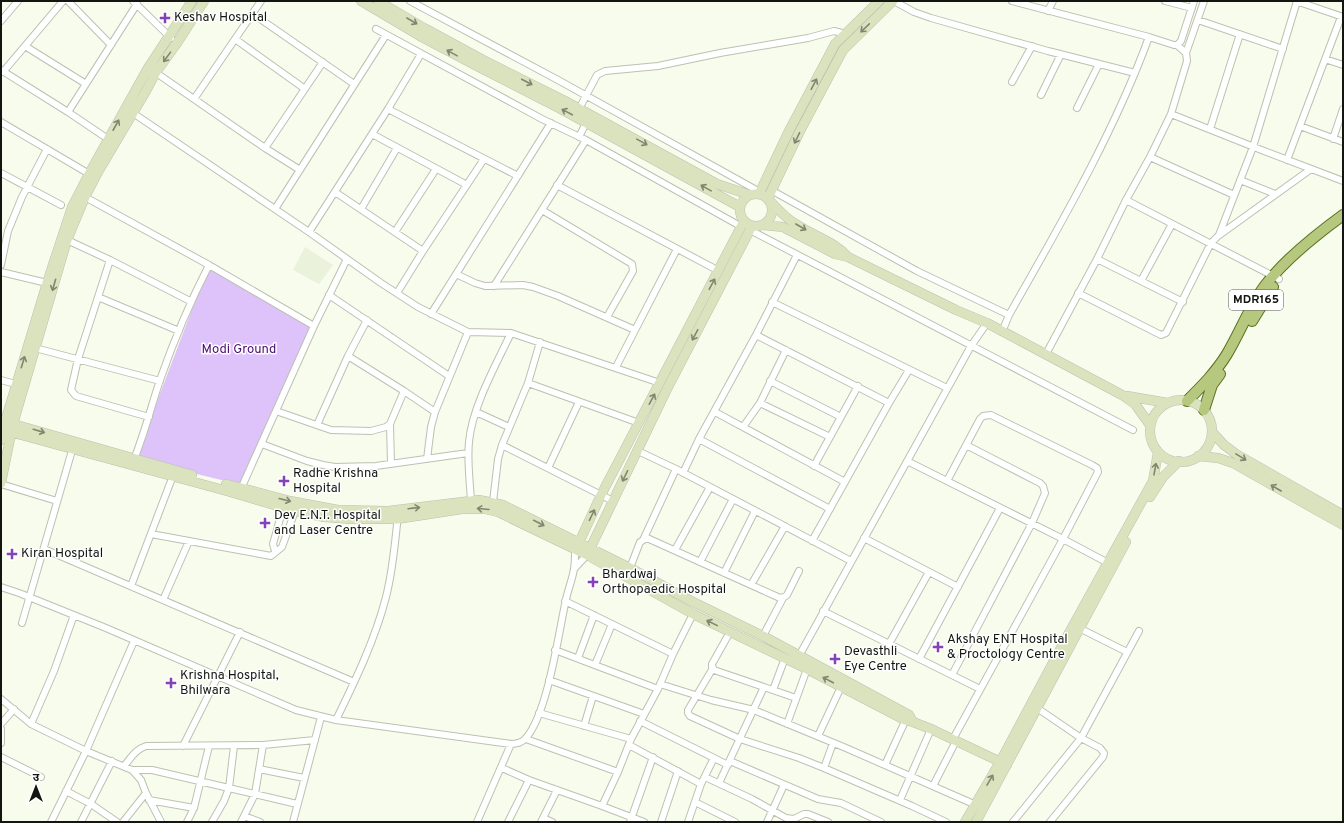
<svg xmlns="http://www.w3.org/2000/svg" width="1344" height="823" viewBox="0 0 1344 823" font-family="Overpass,'Noto Sans Devanagari',sans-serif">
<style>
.built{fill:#eaf2db}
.green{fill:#dec3fa}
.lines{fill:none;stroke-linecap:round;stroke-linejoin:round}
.street-casing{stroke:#bcc1b2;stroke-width:8}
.secondary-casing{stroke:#bcc1b2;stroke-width:10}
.primary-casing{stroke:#5c7120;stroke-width:12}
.street{stroke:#fff;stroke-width:6}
.secondary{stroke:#dae3be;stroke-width:9}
.primary{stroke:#b5c87e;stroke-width:10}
.oneway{stroke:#808670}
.poi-dot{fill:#8442b6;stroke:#fff;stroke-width:1.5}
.labels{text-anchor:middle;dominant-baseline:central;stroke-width:3;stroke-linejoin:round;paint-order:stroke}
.shield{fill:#fff;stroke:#5a5b58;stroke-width:1}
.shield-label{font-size:12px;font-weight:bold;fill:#131510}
.poi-label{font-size:13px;fill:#131510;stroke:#fff;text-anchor:start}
.park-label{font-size:13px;fill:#4a0b6f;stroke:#fff}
</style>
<rect width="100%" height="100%" fill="#f7fcec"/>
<path class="built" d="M305,247L333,265L319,284L293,270Z"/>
<path class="green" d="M209,265L314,326L242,485L135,459Z"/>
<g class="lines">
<defs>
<path id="street" d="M68,1L111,45
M133,1L171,38
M410,1L558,80L760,192
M894,1L914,12L931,18L1048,51L1135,73
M1012,1L1149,37L1174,45H1177L1181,41L1194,1
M1165,1L1192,8
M1296,1L1343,17
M1048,11L1053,1
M253,14L354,84
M1198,20L1283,49
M1,21L18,1
M376,29L542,119L586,140L742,227
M235,39L305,89
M25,46L86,84
M1186,53L1204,1
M1325,59L1343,65
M1,70L68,112L108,139
M152,70L265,148L300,170
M3,72L63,1
M1012,82L1032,46
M1041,95L1061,54
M194,99L261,1
M1077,108L1099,64
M388,109L518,176
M579,109L597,75L605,71L658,66L720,53L808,38L834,31L846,34
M130,111L309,232L381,283L418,307L468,332L511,333L660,383
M68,112L137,4
M1171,114L1259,149L1343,181
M1,122L91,175
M1300,126L1343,142
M1210,129L1240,34
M372,134L467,185
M579,137L586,123
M1333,139L1343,109
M265,148L323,62
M1150,157L1234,195
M1287,160L1341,17
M1,173L61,205
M1240,180L1275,194
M557,185L719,271
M771,190L917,271L1009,315
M335,192L423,251
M85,197L209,265L314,326
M1126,200L1279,279
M275,209L386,35
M361,209L397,148
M542,210L632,264L633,271L607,317
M750,230L1133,430
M309,232L388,109L421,54
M395,232L436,169
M1219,235L1253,147L1297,1
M67,240L110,260L190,301
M1097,259L1183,302
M110,260L78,359L71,390L76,396L149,417
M1,265L8,231L22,197L47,149
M1,272L47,283
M456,274L475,283L485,286L523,285L533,287L558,296L635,330
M1141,281L1172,224
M494,286L586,140
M397,293L423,251L484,159
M1078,293L1157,333L1161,335L1166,333L1211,243L1218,236L1311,169
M329,295L449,376
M98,297L179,331
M772,302L947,388
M431,314L551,123
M1002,332L1009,315C1060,225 1113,135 1149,37
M756,335L889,403
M35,348L160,381
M1046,354L1097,259L1126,200L1150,157L1171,114L1187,61L1186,53L1177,45
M348,356L404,391L435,412
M616,367L677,249
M1,380L19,385
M770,381L841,417
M528,383L639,423
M760,403L830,437
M276,411L331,430L371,431L386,427L390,424L404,391
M476,412L509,427
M715,412L845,482
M390,424L391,464
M317,425L348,356L367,320
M743,427L760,403L786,350
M699,439L830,509
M262,444L307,461L323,465L335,467L376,466L468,453
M502,445L613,501
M638,451L676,469L851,561
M427,459L431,427L435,412L468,332
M907,461L1063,539L1108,563
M133,462C144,435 151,407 160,380C174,340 190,302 209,265
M814,466L858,386
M548,468L579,402
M683,473L699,439L756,335L797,255
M947,481L980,419L983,416L991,415L1092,465L1097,468L1098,472L1063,539L953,739
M1,484L57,501
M240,491L314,326L347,259
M471,501C470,482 467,461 469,442C472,407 496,365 511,333
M493,502L498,459L502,445L528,383L540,342
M151,534L271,556L282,547L295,511
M644,538L676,469
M864,538L958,587
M812,541L889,403L909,370
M44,549L354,682
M675,550L710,487
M275,551L273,544L283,508
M700,562L733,499
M630,568L640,542L647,538L780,598L784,597L787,595L799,571
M574,569L587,555
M724,573L755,511
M751,585L785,526
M131,586L174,473
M1,587L19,593L106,628L296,710L336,720L511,744C516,744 521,743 525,739C547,716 558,637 565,604C567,592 572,581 574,569C575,563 575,556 575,550
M163,600L189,541
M565,601L673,654
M823,611L980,689
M22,623L73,447
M1079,628L1127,652
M730,632L712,664V667L714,670L796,698
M763,636L783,598
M889,644L929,572
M555,650L658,689
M799,656L971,346L987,323
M578,658L594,615
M919,659L1000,508
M595,665L612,624
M713,668L688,710V713L690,716L740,739L799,758L824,768L912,806L946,822
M952,675L1032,523L1045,493L1043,486L1040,483L966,445
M549,680L644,714
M660,684L711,700L754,710L846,748L976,805
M773,690L785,658
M1,699L31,724L86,751L134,641
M1037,708L1081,738L1100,748L1104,753L1103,757L1050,822
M539,713L631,739
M336,720C355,681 375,640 386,597C393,570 395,542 398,515
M640,721L728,765
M1,724L14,709
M31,724L54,671L74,615
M787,724L807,669
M584,726L593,696
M1,729V743
M818,736L841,687
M526,739L618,772
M629,745L701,784
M183,746L240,632
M1,757L41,777
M730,761L818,799L841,803L881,822
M885,765L907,717
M124,766C131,758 136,749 146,746L263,745L315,740
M502,768L529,780L602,806L618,772L631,739L658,689L673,654L693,614
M824,768L833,743
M259,769L304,778
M132,770H152L297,804
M705,777L752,799L786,818L794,819L804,814H808L828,822
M719,783L764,687
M933,786L956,741
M66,791L91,804L117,822
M149,800L194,808
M900,800L931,729
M695,802L735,822
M602,806L644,822
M244,816L260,822
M543,818L552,822
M51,822L86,751L132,770L141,780L146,793L161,822
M81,822L112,761
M123,822L146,793
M187,822L194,808L209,746
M212,822L224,801L229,788L234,746
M241,822L255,794L263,745
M293,822L321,717
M477,822L511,744
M508,822L529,780
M541,822L557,790
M630,822L653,757
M661,822L678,771
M688,822L701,784L714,758
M767,822L784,785
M1013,822L1081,738L1139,631"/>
<path id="secondary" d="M361,1L420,36L479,67L561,109L740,207
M378,1L424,28L483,60L565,101L717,184L750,195
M740 210a16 16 0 1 1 32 0a16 16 0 1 1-32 0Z
M759,194L790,129L835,44L879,1
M768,198L799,133L843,50L893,1
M771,202C779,211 788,220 799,226C816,237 835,242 848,257
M763,225L783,227L835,254L848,257L956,310L987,323L1122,395L1135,404L1150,425
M1127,396L1168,403
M1150 431a31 31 0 1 1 62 0a31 31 0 1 1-62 0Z
M1,423L5,422L13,424L192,475
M1,428L3,430L227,491L295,511L324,517L351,519H397L462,509H485L498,512L587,555L693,614L807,669L905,720L913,722L931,729L1007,765
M1212,432L1224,445L1236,454L1343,515
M1,440L5,422L47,283L72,207L89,174L148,68L192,1
M1198,456L1218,458L1233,463L1343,525
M1,483L13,424L67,240L85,197L98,172L146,91L156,72L177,43L204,1
M226,484L290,501L338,510L388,511L479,500L503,505L630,568L693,602L763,636L909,715L913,722
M1150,497L1163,477L1179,461
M577,547L601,495L744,221
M588,553L667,389L752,226
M965,822L1000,762L1064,642L1153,481L1158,452
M976,822L1126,542"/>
<path id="primary" d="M1252,321L1273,287
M1187,401C1202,386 1216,372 1227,354C1240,332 1249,308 1264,287C1283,261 1317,234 1343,215
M1204,410L1212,385L1220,374"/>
</defs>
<use href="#street" class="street-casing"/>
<use href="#secondary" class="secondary-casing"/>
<use href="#primary" class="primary-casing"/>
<use href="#street" class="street"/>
<use href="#secondary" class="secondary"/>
<use href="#primary" class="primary"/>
</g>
<defs><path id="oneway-shaft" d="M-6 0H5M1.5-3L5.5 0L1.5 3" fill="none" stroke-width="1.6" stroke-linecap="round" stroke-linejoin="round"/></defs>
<g class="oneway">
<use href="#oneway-shaft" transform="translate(412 21) rotate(30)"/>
<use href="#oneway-shaft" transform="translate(865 28) rotate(136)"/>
<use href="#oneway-shaft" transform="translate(452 53) rotate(-151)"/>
<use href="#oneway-shaft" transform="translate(167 57) rotate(126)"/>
<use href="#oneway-shaft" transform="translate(527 82) rotate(27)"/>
<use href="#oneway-shaft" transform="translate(814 84) rotate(-62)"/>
<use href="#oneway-shaft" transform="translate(567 112) rotate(-152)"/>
<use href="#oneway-shaft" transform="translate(116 125) rotate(-61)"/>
<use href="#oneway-shaft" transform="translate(797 138) rotate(116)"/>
<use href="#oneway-shaft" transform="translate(642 142) rotate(29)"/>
<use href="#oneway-shaft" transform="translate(706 188) rotate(-151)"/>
<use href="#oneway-shaft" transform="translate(801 227) rotate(30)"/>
<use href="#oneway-shaft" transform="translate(712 284) rotate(-62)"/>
<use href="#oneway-shaft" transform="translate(54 285) rotate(106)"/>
<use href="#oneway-shaft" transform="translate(695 335) rotate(118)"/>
<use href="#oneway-shaft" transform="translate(23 362) rotate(-73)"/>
<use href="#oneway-shaft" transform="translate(652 399) rotate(-62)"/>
<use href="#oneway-shaft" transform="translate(39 431) rotate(16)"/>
<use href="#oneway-shaft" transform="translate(1241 457) rotate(31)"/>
<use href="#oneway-shaft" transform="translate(1155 469) rotate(-80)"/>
<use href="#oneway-shaft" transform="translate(625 476) rotate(116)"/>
<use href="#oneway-shaft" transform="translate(1276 488) rotate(-150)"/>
<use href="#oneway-shaft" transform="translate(285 500) rotate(14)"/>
<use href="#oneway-shaft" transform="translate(414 508) rotate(-7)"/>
<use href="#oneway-shaft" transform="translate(483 509) rotate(-175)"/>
<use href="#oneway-shaft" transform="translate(592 515) rotate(-64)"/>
<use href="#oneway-shaft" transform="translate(539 523) rotate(27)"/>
<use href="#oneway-shaft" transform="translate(712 623) rotate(-154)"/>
<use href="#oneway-shaft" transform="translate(828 680) rotate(-152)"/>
<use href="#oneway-shaft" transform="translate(990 780) rotate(-60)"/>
</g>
<g class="poi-dot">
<path d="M163 12h4v4h4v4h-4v4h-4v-4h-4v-4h4z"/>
<path d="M282 475h4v4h4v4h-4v4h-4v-4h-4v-4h4z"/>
<path d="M263 517h4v4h4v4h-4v4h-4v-4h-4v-4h4z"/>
<path d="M10 548h4v4h4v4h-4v4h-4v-4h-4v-4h4z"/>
<path d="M591 576h4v4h4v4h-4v4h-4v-4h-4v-4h4z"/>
<path d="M936 641h4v4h4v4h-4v4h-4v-4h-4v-4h4z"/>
<path d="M833 653h4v4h4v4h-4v4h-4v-4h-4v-4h4z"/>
<path d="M169 677h4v4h4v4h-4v4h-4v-4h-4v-4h4z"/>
</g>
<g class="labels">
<rect class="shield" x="1229" y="290" width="54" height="20" rx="3"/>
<g class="shield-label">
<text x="1256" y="300">MDR165</text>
</g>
<g class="poi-label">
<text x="174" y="18">Keshav Hospital</text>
<text x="293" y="474">Radhe Krishna<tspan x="293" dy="15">Hospital</tspan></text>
<text x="274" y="516">Dev E.N.T. Hospital<tspan x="274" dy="15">and Laser Centre</tspan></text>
<text x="21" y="554">Kiran Hospital</text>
<text x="602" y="575">Bhardwaj<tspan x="602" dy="15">Orthopaedic Hospital</tspan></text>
<text x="947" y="640">Akshay ENT Hospital<tspan x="947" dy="15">&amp; Proctology Centre</tspan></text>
<text x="844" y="652">Devasthli<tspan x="844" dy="15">Eye Centre</tspan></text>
<text x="180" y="676">Krishna Hospital,<tspan x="180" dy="15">Bhilwara</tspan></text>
</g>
<g class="park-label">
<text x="239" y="350">Modi Ground</text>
</g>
</g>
<rect width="1344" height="823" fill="none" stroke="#131510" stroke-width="4"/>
<g transform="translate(36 787)" stroke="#ffffff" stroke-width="3" paint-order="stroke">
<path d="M0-3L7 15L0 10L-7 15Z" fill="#131510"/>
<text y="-6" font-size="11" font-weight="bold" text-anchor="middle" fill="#131510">उ</text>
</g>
</svg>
